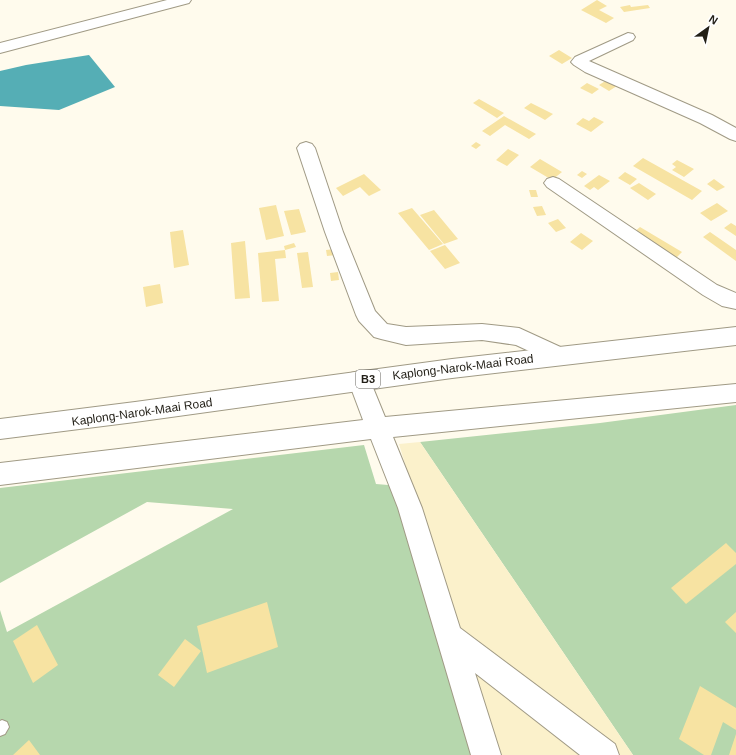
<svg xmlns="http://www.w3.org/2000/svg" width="736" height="755" viewBox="0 0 736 755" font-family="Arial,sans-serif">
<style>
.green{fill:#b6d7ad}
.sand{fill:#fbf1cb}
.water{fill:#55aeb5}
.building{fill:#f7e3a2}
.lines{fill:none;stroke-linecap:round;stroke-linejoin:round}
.service-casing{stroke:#a09a85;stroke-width:2}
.minor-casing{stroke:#a09a85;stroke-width:2}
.trunk-casing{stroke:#a09a85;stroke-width:2}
.service{fill:#fff;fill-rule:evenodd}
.minor{fill:#fff;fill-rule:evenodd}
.trunk{fill:#fff;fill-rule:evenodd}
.labels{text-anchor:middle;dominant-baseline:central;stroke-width:3;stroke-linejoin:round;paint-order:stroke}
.shield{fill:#fff;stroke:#64625d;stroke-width:1}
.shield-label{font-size:11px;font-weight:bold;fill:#221f17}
.street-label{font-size:12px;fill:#221f17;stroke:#fff}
</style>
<rect width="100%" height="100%" fill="#fffbed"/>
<path class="green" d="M736,405V755H633L420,442L600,423Z
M364,445L376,484L412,487L497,755H0V610L7,632L233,509L147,502L0,583V488Z"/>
<path class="sand" d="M420,442L633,755H497L412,487L399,444Z"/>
<path class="water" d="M89,55L115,87L59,110L0,106V71L26,65Z"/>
<path class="building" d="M597,0L607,6L599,10L614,18L606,23L581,10Z
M630,5L631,7L648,5L650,8L624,12L620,7Z
M559,50L572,58L562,64L549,56Z
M610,78L620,84L609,91L599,85Z
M587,83L599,89L592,94L580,88Z
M479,99L504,113L497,118L473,103Z
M531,103L553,114L545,120L524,108Z
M504,116L536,134L529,139L505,125L490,136L482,131Z
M594,117L604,122L591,132L576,124L583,118L589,121Z
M476,142L481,145L476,149L471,146Z
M508,149L519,155L507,166L496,160Z
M643,158L702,191L692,200L633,166Z
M540,159L562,172L552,180L530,167Z
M677,160L694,169L684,177L672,170L676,167L672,164Z
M582,171L587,174L582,178L577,175Z
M625,172L637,179L630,185L618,178Z
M364,174L381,190L369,196L360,187L343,196L336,188Z
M599,175L610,181L598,190L594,187L590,190L584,186Z
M714,179L725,187L717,191L707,184Z
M639,183L656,194L648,200L630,188Z
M529,190H536L538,197H531Z
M717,203L728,211L711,221L700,213Z
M276,205L284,236L266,240L259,208Z
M542,206L546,215L537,216L533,207Z
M412,208L443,244L429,250L398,213Z
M299,209L306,232L291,235L284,211Z
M434,210L458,239L444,244L420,215Z
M558,219L566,228L556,232L548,223Z
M731,223L736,226V236L724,228Z
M640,227L682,252L675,259L632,234Z
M183,230L189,265L174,268L170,232Z
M710,232L736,250V261L703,237Z
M581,233L593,241L582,250L570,242Z
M245,241L250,298L235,299L231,243Z
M294,243L296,247L285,250L284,246Z
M445,245L460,263L445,269L430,251Z
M335,249L336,255L327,256L326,250Z
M285,250L286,258L275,259L279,301L262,302L258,253Z
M308,252L313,287L302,288L297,253Z
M338,272L339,280L331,281L330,273Z
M160,284L163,303L146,307L143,287Z
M726,543L736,553V564L686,604L671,588Z
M267,602L278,647L207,673L197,626Z
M736,612V633L725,622Z
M37,625L58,665L33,683L13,641Z
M185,639L201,651L174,687L158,675Z
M700,686L736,708V730L723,722L711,755H704L679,739Z
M736,734V755H729Z
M29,740L40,755H13Z"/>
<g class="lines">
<defs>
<path id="service" d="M2,720L7,722L9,727L5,734L0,736V721Z"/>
<path id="minor" d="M167,0H191L189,3L0,53V43Z
M628,33L633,34L635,37L633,40L589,61L712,115L736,128V141L730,139L700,123L585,72L574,65L571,62L575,57Z
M306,142L312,144L315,148L343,232L375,311L387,324L406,327L482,324L519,328L567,350L570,356L567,362L559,365L516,345L482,340L406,345L381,339L374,337L359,321L356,315L325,232L297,148L300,144Z
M553,177L559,179L717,285L736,293V309L722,306L703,295L547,187L544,183L547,179Z
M359,371L367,373L385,417L736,384V402L393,437L422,508L460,628L615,744L619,755H580L475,673L501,755H471L398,508L371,439L0,485V463L363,420L348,380L351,373Z"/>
<path id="trunk" d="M736,327V345L452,378L135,422L0,439V419L135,402L452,359Z"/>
</defs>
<use href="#service" class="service-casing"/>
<use href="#minor" class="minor-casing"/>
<use href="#trunk" class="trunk-casing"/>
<use href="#service" class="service"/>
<use href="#minor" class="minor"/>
<use href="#trunk" class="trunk"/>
</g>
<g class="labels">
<rect class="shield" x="356" y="370" width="24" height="18" rx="3"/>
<g class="shield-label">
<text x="368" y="379">B3</text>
</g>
<g class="street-label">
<text transform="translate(463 367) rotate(-7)">Kaplong-Narok-Maai Road</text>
<text transform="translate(142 412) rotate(-8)">Kaplong-Narok-Maai Road</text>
</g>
</g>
<g transform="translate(708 28) rotate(33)" stroke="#ffffff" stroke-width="3" paint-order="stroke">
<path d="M0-3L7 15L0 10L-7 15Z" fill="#221f17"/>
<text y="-6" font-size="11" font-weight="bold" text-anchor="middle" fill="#221f17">N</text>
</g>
</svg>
